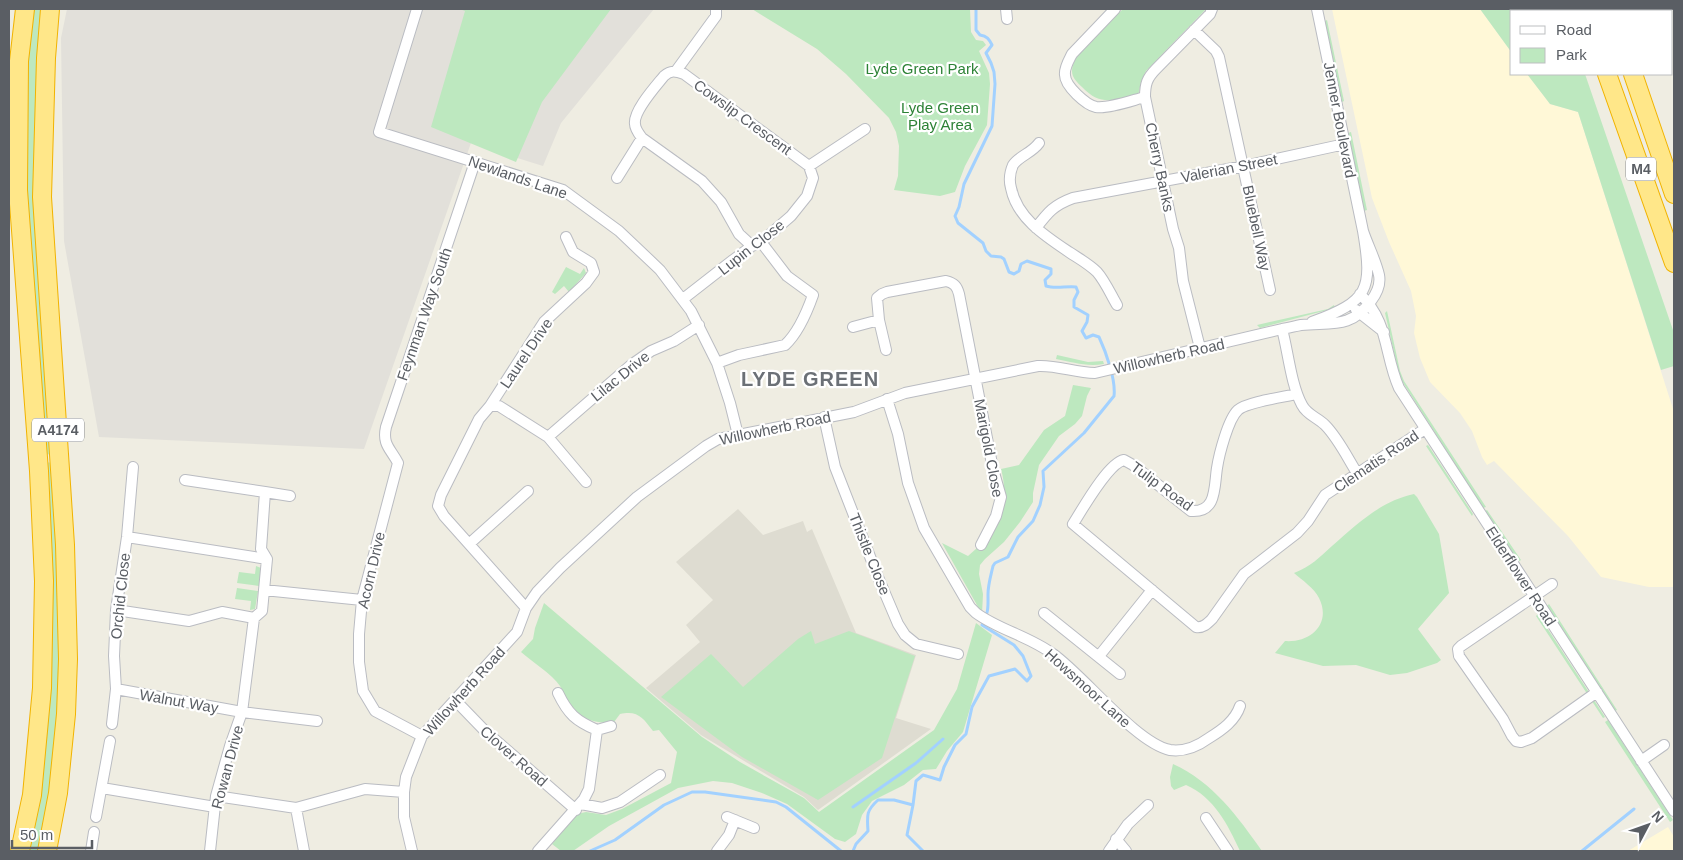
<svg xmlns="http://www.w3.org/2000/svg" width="1683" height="860" viewBox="0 0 1683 860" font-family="Arial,sans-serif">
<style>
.commercial{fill:#fff8d7}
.industrial{fill:#e2e0da}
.education{fill:#dedcd1}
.green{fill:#bde8bf}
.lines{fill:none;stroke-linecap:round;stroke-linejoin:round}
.stream{stroke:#a2d1ff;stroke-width:3}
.street-casing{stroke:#babcc2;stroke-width:12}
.highway-casing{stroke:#f1b300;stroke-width:20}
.street{stroke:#fff;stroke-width:10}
.highway{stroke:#ffe789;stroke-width:18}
.labels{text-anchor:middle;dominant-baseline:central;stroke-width:4.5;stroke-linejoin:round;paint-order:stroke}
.shield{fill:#fff;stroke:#8c8e92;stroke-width:1}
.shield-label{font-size:14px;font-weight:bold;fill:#5a5e64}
.park-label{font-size:15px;fill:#2d8236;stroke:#fff}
.street-label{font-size:15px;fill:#5a5e64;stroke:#fff}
.district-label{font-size:20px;font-weight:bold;letter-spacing:1px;fill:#6b7076;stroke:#fff}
</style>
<rect width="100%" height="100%" fill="#efede2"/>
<path class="commercial" d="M1332,9H1480L1512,53V74H1527L1550,104L1578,112L1674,412V587H1649L1601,577L1568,536L1494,461L1487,465L1482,457L1472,431L1460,413L1430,382L1420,358L1414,333L1416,316L1411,291L1389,242L1372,198Z
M1668,827L1674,837V851H1628Z"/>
<path class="industrial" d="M67,9H654L561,123L543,166L511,156L472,140L364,449L99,437L64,241L61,38Z"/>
<path class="education" d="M738,509L763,535L803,521L807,532L812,529L856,633L916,655L896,718L931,729L818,810L804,797L701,735L646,688L700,642L686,625L713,600L676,562Z"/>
<path class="green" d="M32,9H41C36,81 32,153 35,226C38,302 46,378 51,454L44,455L26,213L24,84Z
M460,9H611L542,102L516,162L431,127L465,11Z
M752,9H970L971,32L976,40L983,41L986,45L979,51L989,73L990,84L987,125L965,166L955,192L940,196L894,190L898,176L899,146L896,132L889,118L846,74L817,49Z
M1123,9H1206L1146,71L1141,82L1138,96C1113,99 1101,107 1082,87C1077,82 1072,78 1072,71C1072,52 1109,22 1123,9Z
M1480,9H1562L1563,11H1512V53Z
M1327,20L1344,101L1342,102L1325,21Z
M1527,74H1585L1674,333V366L1661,370L1578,112L1550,104Z
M1351,132L1367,210L1364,211L1348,133Z
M566,267L580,274L584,268L586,273L569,292L564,286L555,294L552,292Z
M1334,305L1335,308L1260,328L1257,325L1328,309Z
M1387,311L1400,371L1404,381L1486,507L1483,508L1400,378L1385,313Z
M1057,355L1088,362L1103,361L1104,364C1086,367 1073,362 1056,359Z
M1073,385L1091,388L1087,396L1082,416L1075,424L1059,436L1039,465L1033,493V502L1020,522L1004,542L985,559L980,565L979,574L983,594L982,614L942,543L968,556L977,548L984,547C997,518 1010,502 1001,469L1019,465L1044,430L1065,416Z
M1428,445L1473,514L1472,516L1426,446Z
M45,462L53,463L60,594L58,703L47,809L40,851H28Z
M1414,494L1417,497L1439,534L1449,593L1418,629L1441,660L1437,663L1407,673L1390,675L1356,665L1323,666L1275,653L1285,641C1310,643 1332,624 1319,598C1314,588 1302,580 1294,573C1310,567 1320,557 1332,546C1357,524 1381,501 1414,494Z
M1487,510L1521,560L1518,562L1485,511Z
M256,566L261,568L259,586L237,583L239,572L255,574Z
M237,588L258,591L255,609L250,610L251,601L235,599Z
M544,603L702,737L740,762L804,798L819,812L934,730L957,689L976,623L992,635L963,732L947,751L936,769L923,770L904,785L872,801L862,815L856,834L845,842L835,839L787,804L762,793L732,783L713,781L678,788L609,826L573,851H561L552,844L577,814L586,812L606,815L622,809L671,783L677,752L659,730L653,731C643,718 638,710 620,714L614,722C595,725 577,718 567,700C564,696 563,690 560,686C552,674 532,662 521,652L533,639L535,628Z
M1549,604L1617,710L1615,711L1547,606Z
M1538,614L1605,717L1603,718L1536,616Z
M811,631L815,644L849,631L915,656L882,758L818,800L742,757L661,697L711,654L743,687L798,639Z
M1608,720L1673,820L1670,822L1605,722Z
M1173,764C1213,782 1238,817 1262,851H1240C1228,825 1214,797 1186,785L1174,790L1171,786L1170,777Z"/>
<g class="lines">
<path class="stream" d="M913,805L907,835L923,851
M853,807L916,763L943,739
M590,851L615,840L664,805L692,792H705L776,802L786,807L841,851
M853,851L856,844L868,831C867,815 866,811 878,800H894L913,805L916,781L923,775L940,780L944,767L955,745L966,734L972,707L989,676L1015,669L1027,681L1031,676L1023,656L1014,645L982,625C989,611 988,608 988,594C988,585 991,575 993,566L995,563L1008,557L1018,537L1033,521L1040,505L1044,487L1043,471L1084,433L1114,396C1116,380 1106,352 1099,337L1093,335L1086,338L1082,331L1087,322L1088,315L1074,307V300L1078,292L1076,287C1066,286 1055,289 1046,286L1045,280L1051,274V269L1027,261L1021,264L1019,271L1014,274L1009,272L1004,259L1001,257L991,256L986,251L983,243L958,223L955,216L959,207L964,184L992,126L995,84L994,72L991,63L986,53L992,45C989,39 987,36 980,35L976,30V9
M1582,851L1634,809"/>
<defs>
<path id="street" d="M417,9L379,132L563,190L619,231L660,270L691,311L717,363L730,403L738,435
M1006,9L1007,19
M1115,9L1072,54C1069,60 1064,68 1065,75C1065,86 1086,105 1096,107C1108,109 1133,100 1145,97
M1194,30L1216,51L1219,57L1270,290
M676,71L716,16V9
M1039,143C1032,153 1019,156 1013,165C1010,172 1009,181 1011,188C1017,218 1045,236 1069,252C1078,258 1089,264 1097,272C1105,281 1111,295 1117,305
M617,178L642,138
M1036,228C1048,212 1054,205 1073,198L1244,166L1345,144
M752,246L739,234L721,202L702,181L642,138C639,134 635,129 635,124C633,111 656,86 664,76C671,70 675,71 684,74L809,166
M1360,294C1389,322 1384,354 1399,388L1674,811
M683,299L733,260L752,246L761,242L791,216L807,196L813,178L809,166L865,129
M1356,310L1384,332
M1312,322C1369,301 1373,290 1363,231L1317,9
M853,327L879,320
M1282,329C1288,351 1291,385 1302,405C1307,415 1317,417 1325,425C1338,438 1347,457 1357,473
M1200,348L1183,281L1179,248L1173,229L1145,97C1145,84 1147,78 1156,69L1210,14L1212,9
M886,350L879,320L877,298L882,294L887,292L946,281C954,283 957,286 959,294L993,469L1001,497L996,516L981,545
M717,363L739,355L785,345C798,333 807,312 813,295L787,276L761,242
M1297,394C1284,397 1247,402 1238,410C1228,419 1219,455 1217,468C1214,487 1217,513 1191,511L1133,465L1124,460C1108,463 1082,510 1073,524L1196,627C1203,628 1207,624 1212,619L1244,574L1297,533L1308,521L1325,495L1425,429
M887,399L898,434L908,483L924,528L970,607L976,613C999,630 1029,636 1053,654C1084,676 1136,743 1170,750C1184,752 1198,746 1209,738C1222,730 1235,721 1240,706
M490,406L544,322L586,283L594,272L591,263L573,252L566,237
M824,417L835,467L878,577L898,624L905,635L916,644L958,654
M548,437L631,365L651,351L674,341L699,325
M185,480L265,492L261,549L267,559L264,590
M265,492L290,496
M127,537L267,559
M469,544L528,491
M1552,584L1461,646L1458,649L1459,656L1503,719L1512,736L1516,741L1521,742L1532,738L1597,692
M526,608L444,516L438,506L441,495L479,419L490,406H499L548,437L586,482
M116,610L189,621L222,612L254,618
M1044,613L1120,674
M1099,656L1152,590
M116,689L242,712L317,721
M455,700L485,731L576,810
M112,724L116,689L114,656L116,610L127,537L133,467
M597,730L611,726
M422,736L375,711L363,691L359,662V634L362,600L398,463C391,449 382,445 386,427L475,162
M1641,761L1664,745
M102,788L215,807
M216,796L296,808L365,789L404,792
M581,804L602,808L620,802L660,775
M296,808L304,851
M96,817L110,741
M727,817L754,828
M1206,818L1228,851
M1116,839L1126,851
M91,851L94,832
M210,851L216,796L230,746L242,712L254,618L262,611L264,590L362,600
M412,851L404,817V792L406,777L422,736L517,632L526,608L537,592L560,568L637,497L706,446L718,439L854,412L905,393L1038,366C1058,365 1075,373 1095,373L1282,329C1289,328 1295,326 1301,325C1331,322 1351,329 1371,301C1377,293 1381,285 1379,275C1376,261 1368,246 1363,231
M538,851L584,799L589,789L597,730C576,721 568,714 558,693
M717,851L729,835L735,820
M1109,851L1128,824L1148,805"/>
<path id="highway" d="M1584,9L1585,11
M1610,9L1611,11
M1607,74L1674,263
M1633,74L1674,194
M20,851L32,795L42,688L44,581L39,471L18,190L19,61L25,9
M47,851L58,793L66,714L68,659L65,545L42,197L46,58L50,9"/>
</defs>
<use href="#street" class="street-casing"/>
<use href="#highway" class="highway-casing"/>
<use href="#street" class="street"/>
<use href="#highway" class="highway"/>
</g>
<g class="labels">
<g class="shield">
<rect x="1626" y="157.5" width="30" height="23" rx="4"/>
<rect x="32" y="418.5" width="52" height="23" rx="4"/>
</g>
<g class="shield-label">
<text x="1641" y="169">M4</text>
<text x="58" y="430">A4174</text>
</g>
<g class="park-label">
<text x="922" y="68">Lyde Green Park</text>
<text x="940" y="107">Lyde Green<tspan x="940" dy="17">Play Area</tspan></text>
</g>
<g class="street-label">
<text transform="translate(743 117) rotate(36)">Cowslip Crescent</text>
<text transform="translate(1340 120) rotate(79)">Jenner Boulevard</text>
<text transform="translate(1160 167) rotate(78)">Cherry Banks</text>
<text transform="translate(1229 168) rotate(-11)">Valerian Street</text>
<text transform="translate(518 177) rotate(19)">Newlands Lane</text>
<text transform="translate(1257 228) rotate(78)">Bluebell Way</text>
<text transform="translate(751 247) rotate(-38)">Lupin Close</text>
<text transform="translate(424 314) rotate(-71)">Feynman Way South</text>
<text transform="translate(526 353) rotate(-56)">Laurel Drive</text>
<text transform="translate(1169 356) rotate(-13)">Willowherb Road</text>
<text transform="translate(620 376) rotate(-39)">Lilac Drive</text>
<text transform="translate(775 428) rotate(-12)">Willowherb Road</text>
<text transform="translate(989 448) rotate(79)">Marigold Close</text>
<text transform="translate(1376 461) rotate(-34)">Clematis Road</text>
<text transform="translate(1162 486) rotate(36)">Tulip Road</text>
<text transform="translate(870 554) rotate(68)">Thistle Close</text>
<text transform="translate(371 570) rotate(-77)">Acorn Drive</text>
<text transform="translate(1521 576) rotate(57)">Elderflower Road</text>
<text transform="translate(120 596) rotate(-84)">Orchid Close</text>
<text transform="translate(1088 688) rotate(42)">Howsmoor Lane</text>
<text transform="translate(464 691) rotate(-48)">Willowherb Road</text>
<text transform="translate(179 701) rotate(10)">Walnut Way</text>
<text transform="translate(514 756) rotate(41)">Clover Road</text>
<text transform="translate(227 767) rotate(-75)">Rowan Drive</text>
</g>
<g class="district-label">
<text x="810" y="379">LYDE GREEN</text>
</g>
</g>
<rect width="1683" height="860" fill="none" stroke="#5a5e64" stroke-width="20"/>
<rect x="1510" y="10" width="162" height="65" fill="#ffffff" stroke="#bdbfc1"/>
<rect x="1520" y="26" width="25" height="8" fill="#ffffff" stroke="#bdbfc1"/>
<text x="1556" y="35" font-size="15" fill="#5a5e64">Road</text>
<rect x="1520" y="48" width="25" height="15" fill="#bde8bf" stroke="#bdbfc1"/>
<text x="1556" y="60" font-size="15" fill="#5a5e64">Park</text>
<g transform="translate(1648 825) rotate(49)" stroke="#ffffff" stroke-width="4" paint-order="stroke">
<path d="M0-4L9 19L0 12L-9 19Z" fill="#5a5e64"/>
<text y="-8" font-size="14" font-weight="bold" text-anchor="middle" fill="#5a5e64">N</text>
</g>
<path d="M12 840v8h80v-8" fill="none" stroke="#5a5e64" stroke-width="2.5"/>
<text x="20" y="840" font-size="15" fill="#5a5e64" stroke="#ffffff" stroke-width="4" paint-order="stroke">50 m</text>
</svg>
